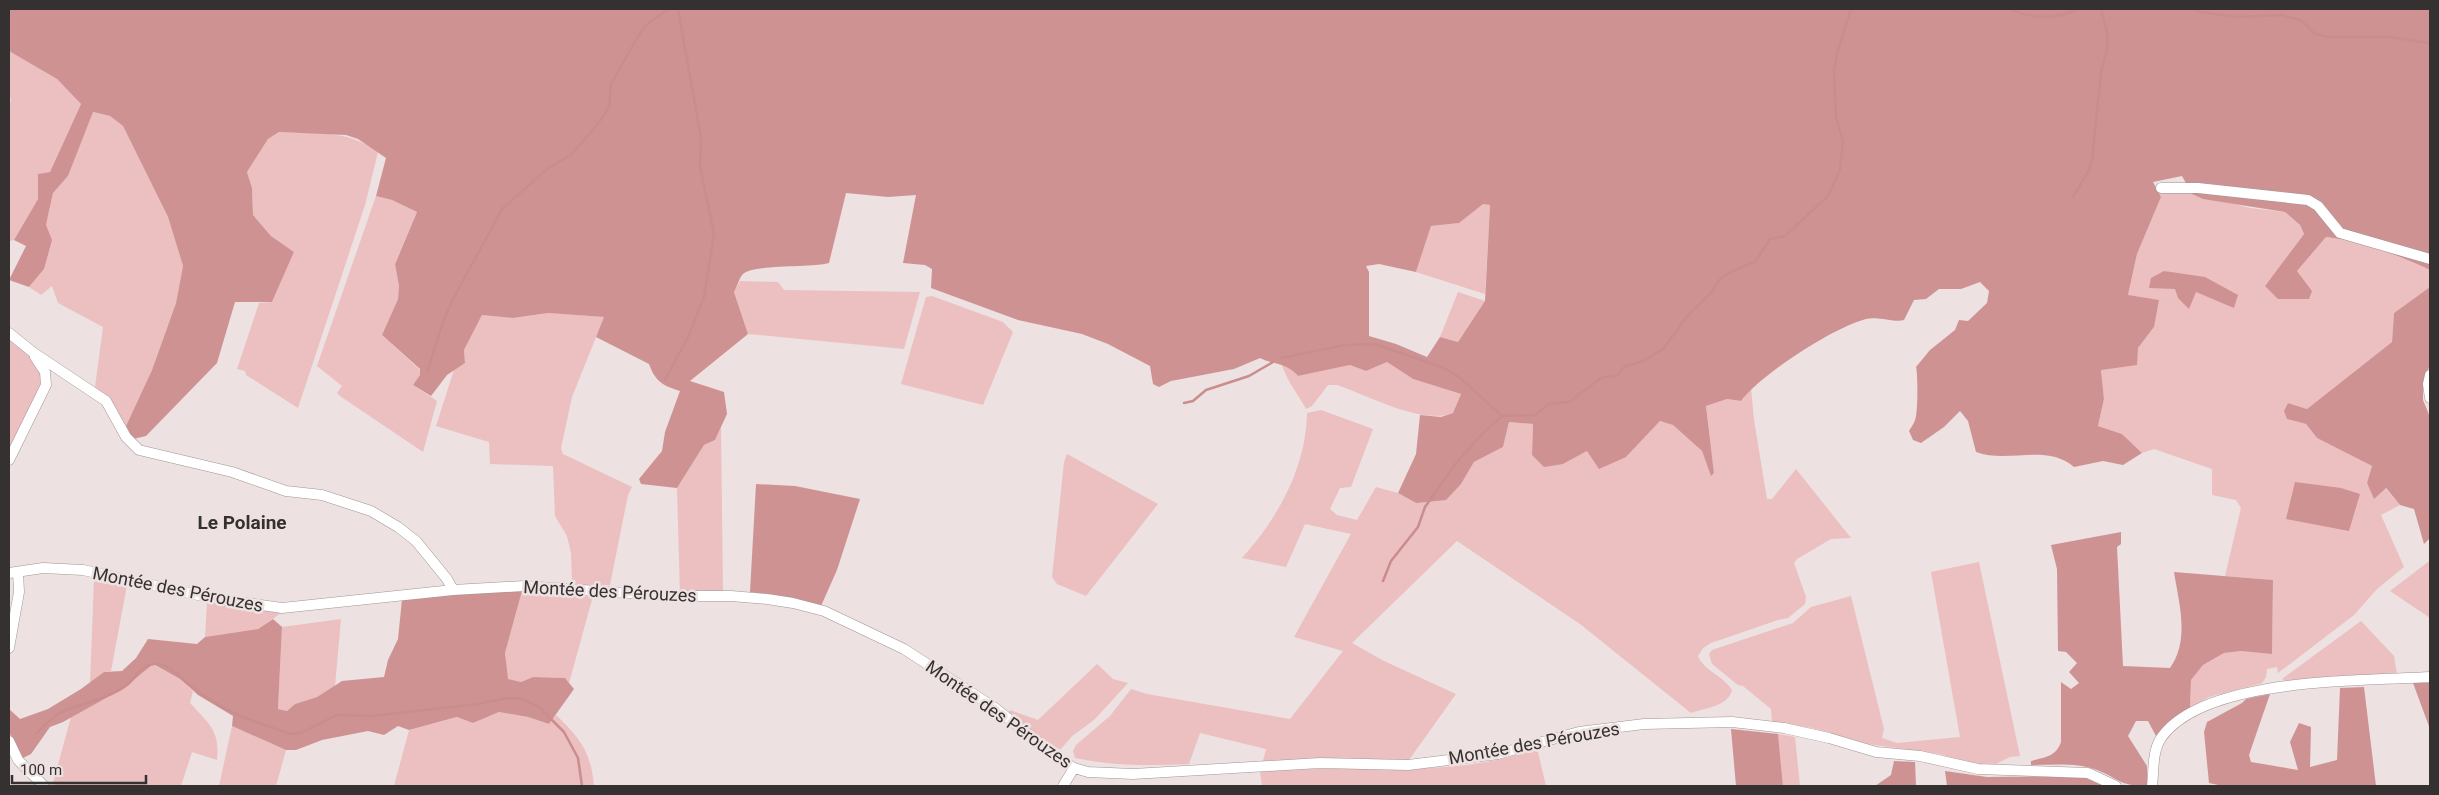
<svg xmlns="http://www.w3.org/2000/svg" width="2439" height="795" viewBox="0 0 2439 795" font-family="Roboto,sans-serif">
<style>
.green{fill:#ecbfc0}
.forest{fill:#cf9293;fill-rule:evenodd}
.lines{fill:none;stroke-linecap:round;stroke-linejoin:round}
.stream{stroke:#ca8d8e;stroke-width:2.5}
.minor-casing{stroke:#a09595;stroke-width:11}
.minor{stroke:#fff;stroke-width:10}
.labels{text-anchor:middle;dominant-baseline:central;stroke-width:5;stroke-linejoin:round;paint-order:stroke}
.street-label{font-size:18px;fill:#363131;stroke:#ede1e1}
.neighbourhood-label{font-size:19px;font-weight:bold;fill:#363131;stroke:#ede1e1}
</style>
<rect width="100%" height="100%" fill="#ede1e1"/>
<path class="green" d="M9,51L57,79L81,104L50,172L38,174V199L14,240L9,241V112L11,99L9,96Z
M92,112L110,116L123,126L168,217L183,266L176,303L152,370L126,426C117,410 111,398 95,387L103,327L58,303L52,286L41,295L29,287L44,269L46,225L53,193L68,176Z
M279,132C317,134 346,129 378,152L365,205L298,408L246,375L245,371L237,369L259,303L272,302L294,252L271,236L253,215L252,188L247,172L268,139Z
M2191,192L2250,208L2285,212L2300,225L2304,234L2265,286L2312,291L2297,271L2326,237C2362,241 2398,255 2430,270V287L2394,313L2392,342L2307,409L2288,403L2287,419L2306,424L2317,438L2372,466L2367,483L2374,498L2385,488L2400,505L2381,515L2404,567L2377,589L2354,615L2278,673L2277,667L2267,669L2266,677L2262,683L2209,697L2190,708L2191,680L2203,665L2224,653L2241,651L2272,653L2273,580L2225,576L2241,508L2236,500L2212,495V469L2154,449L2142,453L2122,434L2098,426L2104,399L2101,370L2138,348L2154,327L2128,295L2137,254L2161,197L2159,193Z
M376,196L392,200L417,212L395,263L399,286L398,299L382,335L420,370V375L413,385L437,401L423,452L340,396L337,393L342,386L317,366Z
M1483,203L1490,205L1485,294L1416,272L1431,226L1459,223Z
M740,281L778,282L784,290L920,292L904,349L748,334L734,292Z
M1458,292L1485,301L1458,342L1440,337Z
M932,296L1003,322L1013,332L983,405L901,384L926,297Z
M548,313L604,317L572,397L561,448L563,454L632,487L628,495L610,585H574L572,582L571,553L567,536L555,516L553,466L490,464L489,442L436,426L454,370L465,363L464,350L482,315L513,318Z
M9,338C19,348 36,359 41,373C46,388 17,436 9,452Z
M1387,362L1413,379L1461,394L1453,413C1420,425 1370,396 1337,385H1328L1312,406L1306,409C1298,394 1287,381 1282,365L1288,366L1298,376L1350,365L1366,371Z
M1751,388L1754,420L1767,499H1772L1796,469L1851,538L1831,539L1797,559L1794,563L1806,597L1805,604L1788,618L1778,620L1711,643L1703,648L1698,656C1704,671 1724,676 1732,690C1728,707 1704,708 1691,713L1580,624L1457,541L1352,643L1384,661L1456,694L1409,760L1330,758L1263,761L1266,749L1200,733L1189,764C1150,766 1113,766 1075,758L1073,751L1076,745L1110,716L1131,689L1147,694L1290,719L1343,651L1294,637L1351,534L1305,524L1286,567L1242,558C1278,518 1306,468 1307,413L1321,410L1373,429L1351,487L1340,488L1330,509L1337,515L1357,520L1376,487L1398,493L1416,503L1461,484L1474,462L1503,447L1509,422L1533,424L1532,455L1563,464L1587,451L1626,457L1660,421L1673,425L1702,451L1711,475L1714,473L1706,406L1727,399L1741,401Z
M721,427L723,593L680,594L677,488L704,445L715,440Z
M1067,454L1158,504L1086,596L1057,584L1052,577L1064,462Z
M1979,562L2020,756L2010,757L1996,764L1970,763L1939,754L1868,744L1812,728L1772,722L1771,709L1743,686L1738,685L1712,664L1709,654L1712,650L1793,623L1811,607L1851,596L1884,729L1882,738L1897,743L1960,737L1931,572Z
M2428,562H2430V618L2390,591Z
M94,579L127,585L111,671L104,672L90,683Z
M522,591L593,596L569,683L565,678L533,677L521,682L507,679L505,653Z
M207,603L281,613L258,629L205,637Z
M341,619L335,686L317,697L295,704L287,711L278,709L282,627Z
M2361,621L2394,656L2397,674L2286,681L2282,679Z
M152,664L182,680L193,691L190,703C209,724 220,730 217,760L192,752L181,786H57L53,783L71,717L124,688Z
M1097,664L1113,679L1128,683L1094,720L1072,736L1061,749C1041,747 1024,725 1009,713L1010,710L1038,720Z
M499,712L528,717L549,724L556,715C580,738 591,752 594,786H394L409,730L458,717L473,723Z
M232,726L286,750L276,786H219Z
M1778,734L1795,737L1800,786H1783Z
M1537,748L1546,786H1262L1260,772C1349,763 1452,781 1537,748Z"/>
<path class="forest" d="M9,9H2430V270C2398,255 2362,241 2326,237L2297,271L2312,291L2309,299H2278L2265,286L2304,234L2300,225L2285,212L2203,199L2192,194L2182,176L2153,182L2161,197L2137,254L2128,295L2159,300L2154,327L2138,348L2137,365L2101,370L2104,399L2098,426L2122,434L2142,453L2123,465L2103,461L2074,467C2046,443 2008,464 1976,452L1968,421L1960,411L1944,427L1921,443L1913,440L1909,431C1911,427 1914,424 1915,420C1918,414 1918,374 1916,367L1930,350L1955,330L1959,320L1968,321L1987,303L1989,291L1980,282L1961,289H1939L1926,299L1914,300L1904,320C1896,323 1878,316 1866,319C1834,327 1760,375 1741,401L1727,399L1706,406L1714,473L1711,476L1702,451L1673,425L1660,421L1626,457L1599,469L1587,451L1563,464L1544,467L1532,455L1533,424L1509,422L1503,447L1474,462L1461,484L1446,500L1416,503L1398,493L1416,454L1420,415L1441,417L1453,413L1461,394L1413,379L1387,362L1366,371L1350,365L1298,376C1285,362 1277,366 1260,358L1234,369L1171,381L1159,387L1153,384L1150,366L1108,344L1082,334L1018,320L931,288L932,269L925,265L903,263L916,195L888,197L846,193L829,263C811,268 753,264 743,274C739,278 737,287 734,292L748,334L690,381L724,392L727,414L715,440L704,445L677,488L641,484L639,479L662,451L665,432L680,391C663,386 655,381 649,364L596,337L604,317L548,313L513,318L482,315L464,350L465,363L447,375L431,396L413,385L420,375V369L382,335L398,299L399,286L395,264L417,212L392,200L376,196L386,158L358,139L346,135L279,132L268,139L247,172L252,188L253,215L271,236L294,252L272,302H235L217,363L146,436L133,439L126,426L152,370L176,303L183,266L168,217L123,126L110,116L93,112L68,176L53,193L46,225L52,240L44,269L29,287L9,280L26,246L14,240L38,199V174L50,172L81,104L57,79L9,51ZM1483,204L1490,205L1485,301L1458,342L1440,337L1427,357L1396,344L1369,336V272L1366,266L1379,264L1416,272L1431,226L1459,223Z
M2164,271L2205,277L2238,295L2234,308L2196,292L2189,309L2178,298L2175,289L2149,288L2151,278Z
M2430,287V365L2423,382V400L2430,417V538L2424,544L2414,509L2400,505L2386,488L2374,499L2367,483L2372,466L2317,438L2306,424L2287,419L2284,411L2288,403L2307,409L2392,342L2394,313Z
M2295,482L2341,488L2360,494L2349,531L2286,519Z
M756,484L795,486L860,499L837,570L821,606L797,599L750,592Z
M2121,532V544L2117,547L2123,666L2170,668C2190,640 2179,604 2174,572L2273,580L2272,654L2241,651L2224,653L2203,665L2191,680L2190,708L2169,722L2156,736L2148,721H2136L2128,736L2147,766V786C2119,786 2120,779 2097,770C2076,762 2053,765 2031,765V761C2045,757 2056,757 2061,742V682L2071,689L2079,683L2069,672L2077,663L2066,652L2058,651L2057,569L2051,545Z
M478,591H522L505,653L508,679L521,682L533,677L565,678L574,689L549,724L528,717L499,712L473,723L457,717L409,730L398,726L384,735L368,731L322,740L296,750H286L232,726L233,716L198,695L182,680L153,664L124,688L63,722L50,727L31,754L23,758L9,732V709L20,719L48,709L81,689L104,672L122,671L136,658L148,639L197,644L205,637L258,629L273,619L282,627L278,709L287,711L295,704L317,697L342,681L384,677L388,660L398,639L402,599Z
M2413,683H2430V729Z
M2364,687L2376,786H2223L2209,783L2204,732L2207,722L2242,703L2246,699L2270,694L2249,755L2251,762L2298,770L2290,742L2299,723L2311,727L2310,767L2337,760L2340,688Z
M1731,729L1778,734L1783,786H1736Z
M1894,761L1915,762L1916,786H1875L1891,775Z
M1945,771L1987,777L2081,776L2104,786H1947Z"/>
<g class="lines">
<path class="stream" d="M2011,9C2032,20 2057,19 2078,9
M2195,9L2200,12L2237,17L2282,15L2302,21L2315,34L2327,37H2389L2430,43
M2073,197L2089,170L2092,160L2101,73L2107,49L2108,37L2101,9
M1281,358L1345,345L1375,344L1444,368L1459,377L1502,416
M427,373L442,325L452,301L502,209L547,169L572,154L600,121L609,107L611,84L640,33L649,23L668,9
M665,380L688,337L704,297L714,234L700,166L701,138L678,9
M1184,403L1193,401L1206,390L1249,376L1273,362
M1383,581L1391,561L1418,527L1425,507L1456,463L1481,435L1502,416L1535,415L1549,404L1569,402L1601,378L1618,375L1624,367L1643,361L1663,349L1689,314L1711,293L1719,280L1729,273L1756,261L1770,239L1785,236L1828,196L1840,170L1843,141L1836,117L1834,72L1837,53L1851,9
M36,734C63,703 71,711 104,697C112,694 122,689 128,684C136,677 144,662 158,664C170,665 180,678 189,685C225,713 249,720 291,734L301,733L337,715L372,716L477,704L508,698L523,699L539,707L564,732L578,758L582,786"/>
<defs>
<path id="minor" d="M2161,188H2198L2308,200L2318,206L2340,233L2430,259
M9,333L34,353L106,401L126,437L139,450L232,472L286,491L322,495L371,511L398,527L416,541L447,579L453,590
M2430,375L2428,384L2430,398
M9,460L46,385L45,372L35,357
M9,573L43,568L83,570L212,598L282,608L453,590L524,586L669,596H731L767,599L793,603L824,611L904,649L995,708L1061,760L1074,768L1088,772L1133,774L1320,763L1408,765L1498,754L1579,732L1644,724L1732,722L1784,728L1829,738L1876,752L1920,756L1978,769L2088,773L2116,786
M9,648L19,592L18,572
M9,741L18,760L44,786
M1063,786L1074,768
M2152,786C2154,770 2152,752 2161,738C2203,677 2362,681 2430,677"/>
</defs>
<use href="#minor" class="minor-casing"/>
<use href="#minor" class="minor"/>
</g>
<g class="labels">
<g class="street-label">
<text transform="translate(178 589) rotate(11)">Montée des Pérouzes</text>
<text transform="translate(610 591) rotate(3)">Montée des Pérouzes</text>
<text transform="translate(999 714) rotate(35)">Montée des Pérouzes</text>
<text transform="translate(1534 743) rotate(-10)">Montée des Pérouzes</text>
</g>
<g class="neighbourhood-label">
<text x="242" y="522">Le Polaine</text>
</g>
</g>
<rect width="2439" height="795" fill="none" stroke="#363131" stroke-width="20"/>
<path d="M12 775v8h134v-8" fill="none" stroke="#363131" stroke-width="2.5"/>
<text x="20" y="775" font-size="15" fill="#363131" stroke="#ede1e1" stroke-width="4" paint-order="stroke">100 m</text>
</svg>
